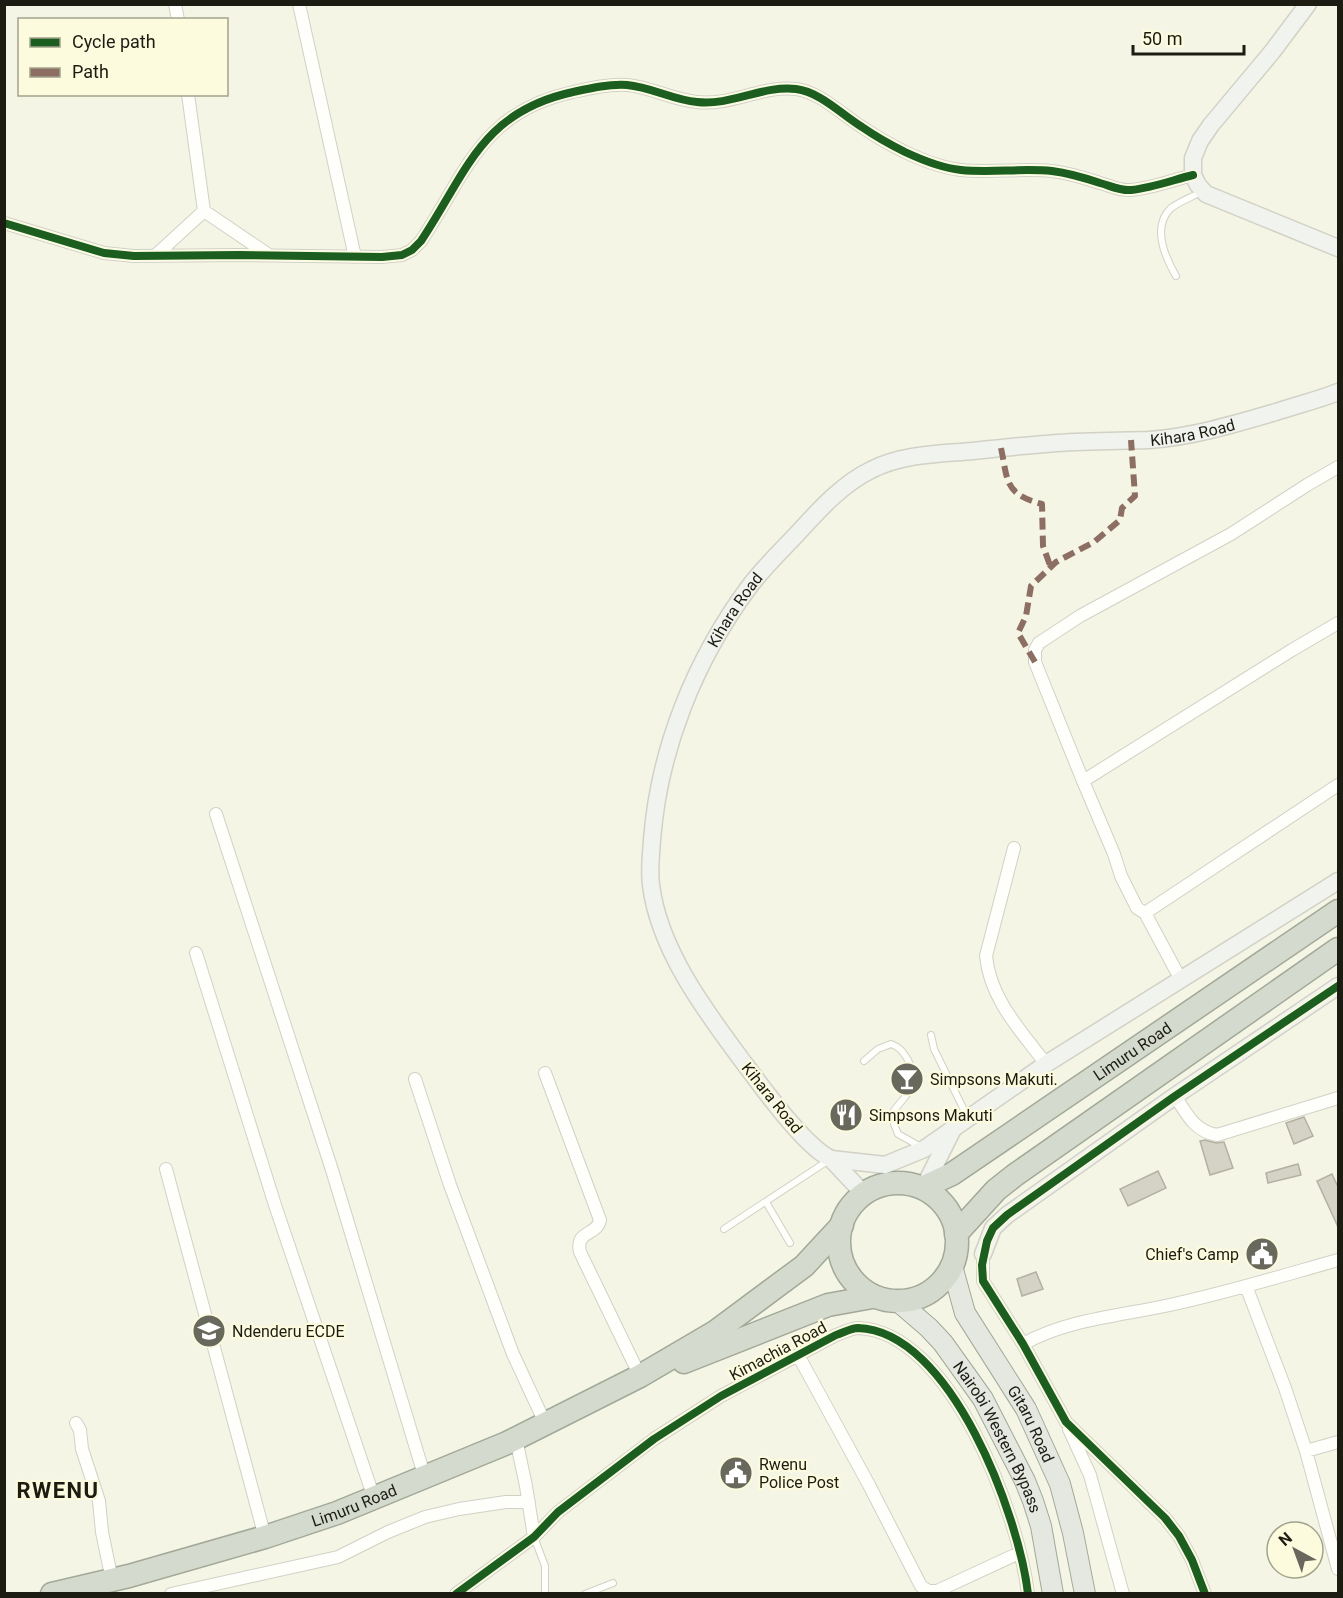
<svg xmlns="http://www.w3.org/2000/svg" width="1343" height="1598" viewBox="0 0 1343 1598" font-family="Roboto,sans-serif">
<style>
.building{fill:#d5d2c6;stroke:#b3b0a4;stroke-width:1.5}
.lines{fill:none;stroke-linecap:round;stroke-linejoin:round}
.lane-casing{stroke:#d2d1c6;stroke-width:8}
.street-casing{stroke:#d2d1c6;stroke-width:14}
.secondary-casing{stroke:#d2d1c6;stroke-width:19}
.primary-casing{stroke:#a2a997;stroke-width:22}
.highway-casing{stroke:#a2a997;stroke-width:25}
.lane{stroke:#fefefb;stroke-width:6}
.street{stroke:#fefefb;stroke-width:12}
.secondary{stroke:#f1f3ee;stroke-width:16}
.primary{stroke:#e5e8e1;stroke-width:20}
.highway{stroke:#d4dace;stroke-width:22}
.quiet{stroke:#8d6e63;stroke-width:6;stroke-dasharray:12 6;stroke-linecap:butt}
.cycleway-casing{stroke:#fcfbde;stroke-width:11}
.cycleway{stroke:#1b5e20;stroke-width:8}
.labels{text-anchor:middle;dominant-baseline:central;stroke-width:4.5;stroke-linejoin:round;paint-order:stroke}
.street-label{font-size:16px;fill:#1c1c12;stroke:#fcfbde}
.poi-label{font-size:16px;fill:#1c1c12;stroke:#fcfbde;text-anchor:start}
.district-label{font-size:22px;font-weight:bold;letter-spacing:1.5px;fill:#1c1c12;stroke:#fcfbde}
</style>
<rect width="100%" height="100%" fill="#f5f5e5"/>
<path class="building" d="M1304,1117L1313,1136L1294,1144L1286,1123Z
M1205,1140L1216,1143L1224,1142L1233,1168L1210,1175L1200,1141Z
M1298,1164L1301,1175L1268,1183L1266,1173Z
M1158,1171L1166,1188L1128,1206L1120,1189Z
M1332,1174L1338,1187V1227L1317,1181Z
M1036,1272L1043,1289L1022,1296L1017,1279Z"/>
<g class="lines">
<defs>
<path id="lane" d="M1176,276C1165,257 1151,227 1171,208C1179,202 1192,197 1201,192
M931,1035L934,1049L967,1116
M864,1061L878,1049L891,1044C900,1047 903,1052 908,1060C921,1087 908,1091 893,1112L894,1124L898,1134L921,1147
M766,1202L790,1243
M724,1229L829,1160
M534,1537L545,1566V1594
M585,1594L613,1583"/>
<path id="street" d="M175,4L178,20
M299,4L355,257
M188,94L204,211L269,255
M4,223L104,253L134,256L239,255L382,257L402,255L412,250L421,241C467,172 481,112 573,92C591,88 608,84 627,85C651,87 673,100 697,102C731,106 763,85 796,89C820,92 841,114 862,127C875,136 891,145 905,152C922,160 942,168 961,170C991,173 1022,168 1052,171C1068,173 1085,178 1100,183C1111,186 1120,191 1131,190C1152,188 1173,180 1193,175
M156,255L204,211
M1338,623L1292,650L1083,781L1114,854L1121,876L1137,908L1145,913L1338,785
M1083,781L1035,662V650L1039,643L1080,616L1231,534L1307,485L1338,467
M216,814L332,1170L425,1478
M1014,848L986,956C990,999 1021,1031 1046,1064
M1145,913L1181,980
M196,953L275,1205L374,1498
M545,1073L600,1220C597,1236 575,1230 580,1252L640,1376
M415,1079L450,1185L513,1354L546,1425
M1175,1096C1187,1114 1194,1131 1217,1135L1338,1098
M166,1169L265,1537
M983,1254V1281L1023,1344L1066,1422L1165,1518L1179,1536L1192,1560L1205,1594
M1246,1286L1285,1388L1306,1451L1338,1569
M1023,1344C1066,1320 1117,1316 1165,1306C1223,1294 1281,1276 1338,1260
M798,1355L869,1485L921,1586L928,1591H937L1019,1553
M76,1423L80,1430L82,1449L99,1501L102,1532L112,1580
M1069,1429L1090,1475L1123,1594
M516,1439L526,1486L534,1537
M1306,1451L1338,1442
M171,1594L338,1557L388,1532L425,1517L459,1509L506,1502H529
M456,1594L534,1537L558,1512L654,1439L721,1396L836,1335C843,1333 851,1328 858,1328C951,1331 1019,1516 1028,1594"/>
<g id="secondary">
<path d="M1308,4L1272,52L1211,125L1200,141L1193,158V175L1198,185L1206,194L1338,248"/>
<path d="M831,1159L885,1165L924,1149L1046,1064L1338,881"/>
<path d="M924,1187L952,1131"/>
<path id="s1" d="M864,1194L831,1159C804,1146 763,1088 744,1063C706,1012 659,950 651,885C649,871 651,855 652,840C659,749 695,660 749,587C763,568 781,551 797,534C818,511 842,484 871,470C902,454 939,454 973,451C1001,448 1029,445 1057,443C1088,441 1118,441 1149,440C1192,437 1235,424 1276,412C1297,405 1318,400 1338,392"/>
<path d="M983,1254L993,1228L1007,1215L1175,1096L1338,986"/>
</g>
<g id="primary">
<path id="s2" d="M952,1266L965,1313L1026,1409L1060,1484L1073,1533L1085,1594"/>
<path id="s3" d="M900,1303L929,1328L943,1343L983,1399L1025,1481L1033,1501L1041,1526L1053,1594"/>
</g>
<g id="highway">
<circle cx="898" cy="1242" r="59"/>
<path id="s4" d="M924,1187L952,1174L1338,911"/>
<path d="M956,1234L996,1190L1015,1175L1338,949"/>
<path d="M684,1362L828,1305L872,1297"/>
<path id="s5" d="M52,1594L129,1576L265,1537L337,1513L507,1443L640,1376L715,1332L804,1266L842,1225"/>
</g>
</defs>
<use href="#lane" class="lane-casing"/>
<use href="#street" class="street-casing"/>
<use href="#secondary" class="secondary-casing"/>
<use href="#primary" class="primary-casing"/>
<use href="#highway" class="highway-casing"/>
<use href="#lane" class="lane"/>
<use href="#street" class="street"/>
<use href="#secondary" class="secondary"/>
<use href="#primary" class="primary"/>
<use href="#highway" class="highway"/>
<path class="quiet" d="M1001,448C1008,481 1004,494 1042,504L1043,546L1051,568
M1035,662L1018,633L1026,616L1031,586L1056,562L1094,542L1120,520L1122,508L1135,496L1131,440"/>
<defs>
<path id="cycleway" d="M4,223L104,253L134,256L239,255L382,257L402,255L412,250L421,241C467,172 481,112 573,92C591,88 608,84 627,85C651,87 673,100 697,102C731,106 763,85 796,89C820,92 841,114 862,127C875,136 891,145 905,152C922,160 942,168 961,170C991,173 1022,168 1052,171C1068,173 1085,178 1100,183C1111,186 1120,191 1131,190C1152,188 1173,180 1193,175
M456,1594L534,1537L558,1512L654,1439L721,1396L836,1335C843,1333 851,1328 858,1328C951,1331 1019,1516 1028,1594
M1205,1594L1192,1560L1179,1536L1165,1518L1066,1422L1023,1344L983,1281L982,1265L987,1241L993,1228L1007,1215L1175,1096L1338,986"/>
</defs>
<use href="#cycleway" class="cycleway-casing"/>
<use href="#cycleway" class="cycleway"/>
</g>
<defs>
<symbol id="bar-disc" viewBox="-11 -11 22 22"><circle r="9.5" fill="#68685c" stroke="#fcfbde"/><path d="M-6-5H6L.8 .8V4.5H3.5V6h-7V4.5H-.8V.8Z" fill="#fff"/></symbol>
<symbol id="restaurant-disc" viewBox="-11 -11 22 22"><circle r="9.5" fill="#68685c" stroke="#fcfbde"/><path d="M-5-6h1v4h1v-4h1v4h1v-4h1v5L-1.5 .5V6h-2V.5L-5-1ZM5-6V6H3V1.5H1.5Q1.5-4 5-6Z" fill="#fff"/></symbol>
<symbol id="civic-disc" viewBox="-11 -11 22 22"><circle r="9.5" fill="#68685c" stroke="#fcfbde"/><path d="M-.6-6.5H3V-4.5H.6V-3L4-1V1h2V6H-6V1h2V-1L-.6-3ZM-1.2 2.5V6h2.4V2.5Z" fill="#fff"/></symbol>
<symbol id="school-disc" viewBox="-11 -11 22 22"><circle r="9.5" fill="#68685c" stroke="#fcfbde"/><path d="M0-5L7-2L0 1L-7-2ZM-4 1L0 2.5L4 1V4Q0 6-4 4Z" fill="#fff"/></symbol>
</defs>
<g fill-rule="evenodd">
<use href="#bar-disc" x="888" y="1060" width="38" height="38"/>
<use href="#restaurant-disc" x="827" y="1096" width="38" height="38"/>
<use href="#civic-disc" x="1243" y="1235" width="38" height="38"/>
<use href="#school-disc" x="190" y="1312" width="38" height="38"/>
<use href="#civic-disc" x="717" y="1454" width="38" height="38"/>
</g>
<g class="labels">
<g class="street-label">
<text stroke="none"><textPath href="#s1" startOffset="1196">Kihara Road</textPath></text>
<text stroke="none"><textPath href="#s1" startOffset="674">Kihara Road</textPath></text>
<text stroke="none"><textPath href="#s4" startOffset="249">Limuru Road</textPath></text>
<text transform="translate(772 1098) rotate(51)">Kihara Road</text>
<text transform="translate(778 1351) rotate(-28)">Kimachia Road</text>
<text stroke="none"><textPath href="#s2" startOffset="178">Gitaru Road</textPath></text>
<text stroke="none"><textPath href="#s3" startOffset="168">Nairobi Western Bypass</textPath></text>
<text stroke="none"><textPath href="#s5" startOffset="315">Limuru Road</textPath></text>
</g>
<g class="poi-label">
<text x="930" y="1079">Simpsons Makuti.</text>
<text x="869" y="1115">Simpsons Makuti</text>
<text x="1239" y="1254" text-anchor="end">Chief's Camp</text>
<text x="232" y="1331">Ndenderu ECDE</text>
<text x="759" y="1464">Rwenu<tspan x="759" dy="18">Police Post</tspan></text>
</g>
<g class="district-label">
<text x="58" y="1490">RWENU</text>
</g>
</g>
<rect width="1343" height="1598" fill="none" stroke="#1c1c12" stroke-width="12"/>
<rect x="18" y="18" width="210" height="78" fill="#fcfbde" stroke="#a2a28c" stroke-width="1.5"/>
<rect x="30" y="38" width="30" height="9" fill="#1b5e20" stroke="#a2a28c" stroke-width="1.5"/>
<text x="72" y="48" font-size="18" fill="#1c1c12">Cycle path</text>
<rect x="30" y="68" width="30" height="9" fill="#8d6e63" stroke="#a2a28c" stroke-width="1.5"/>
<text x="72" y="78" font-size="18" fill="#1c1c12">Path</text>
<g transform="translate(1295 1550) rotate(319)"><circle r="28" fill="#fcfbde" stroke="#a2a28c" stroke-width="1.5"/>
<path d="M0-4.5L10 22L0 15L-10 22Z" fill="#68685c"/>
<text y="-9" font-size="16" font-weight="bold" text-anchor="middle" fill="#1c1c12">N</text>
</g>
<path d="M1133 45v9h111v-9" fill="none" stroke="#1c1c12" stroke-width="3"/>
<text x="1142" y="45" font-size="18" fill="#1c1c12" stroke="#fcfbde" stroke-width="4.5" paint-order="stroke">50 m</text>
</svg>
